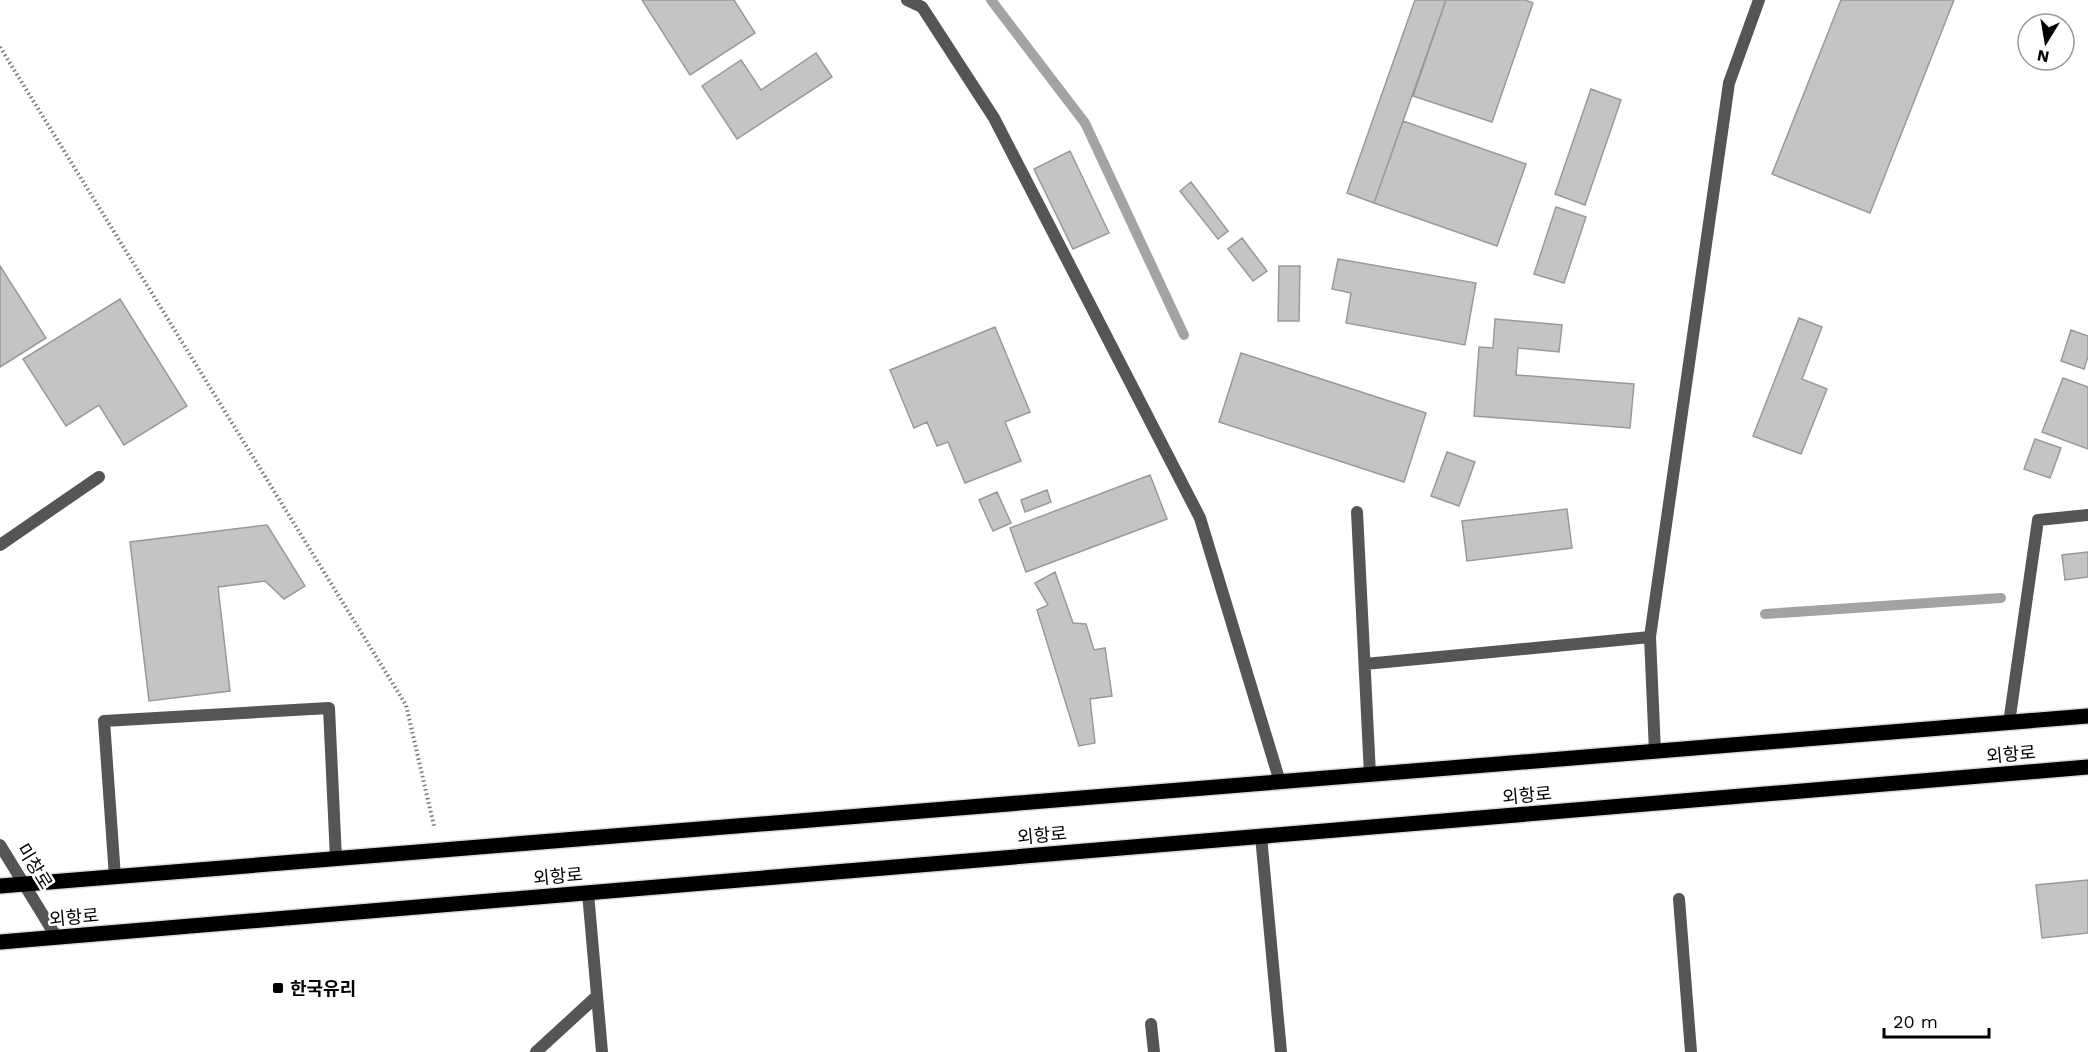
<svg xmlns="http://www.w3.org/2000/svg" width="2088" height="1052" viewBox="0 0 2088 1052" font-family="'Work Sans','Noto Sans KR',sans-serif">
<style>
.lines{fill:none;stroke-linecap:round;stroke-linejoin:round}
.stream{stroke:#a3a3a3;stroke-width:10}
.building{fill:#c4c4c4;stroke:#999;stroke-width:1.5}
.primary-casing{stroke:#dbdbdb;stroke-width:18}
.path{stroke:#777;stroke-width:4;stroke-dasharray:1.5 3;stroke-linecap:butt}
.service{stroke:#555;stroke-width:12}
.minor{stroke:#555;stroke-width:12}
.primary{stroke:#000;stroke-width:15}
.poi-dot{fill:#000;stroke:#fff;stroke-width:2}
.labels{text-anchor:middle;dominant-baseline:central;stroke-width:5;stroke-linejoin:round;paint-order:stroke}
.street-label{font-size:18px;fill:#000;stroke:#fff}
.poi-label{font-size:18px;font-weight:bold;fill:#000;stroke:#fff;text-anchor:start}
</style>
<rect width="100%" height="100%" fill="#fff"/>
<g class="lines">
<path class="stream" d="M991,0L1085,123L1184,335
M1765,614L2001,598"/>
</g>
<path class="building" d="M642,0H734L755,33L690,75Z
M1415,0H1446L1374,203L1347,193Z
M1446,0H1525L1533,3L1492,122L1413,96Z
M1841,0H1954L1870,213L1772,174Z
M816,53L832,77L737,139L702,86L741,60L761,90Z
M1591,89L1621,100L1585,205L1555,194Z
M1403,121L1526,164L1497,246L1374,203Z
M1070,151L1109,233L1073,249L1034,169Z
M1191,182L1228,231L1218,239L1180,191Z
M1556,207L1586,217L1564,283L1534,274Z
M1242,238L1267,271L1253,281L1228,249Z
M1338,259L1476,283L1465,345L1346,323L1351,293L1332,289Z
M0,266L46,338L0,367Z
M1279,266H1300L1299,321H1278Z
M120,299L187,406L124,445L99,405L66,426L23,359Z
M1799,318L1822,327L1802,379L1827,389L1801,454L1753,436Z
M1495,319L1562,325L1559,352L1518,348L1516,375L1634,384L1630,428L1474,416L1479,347L1493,348Z
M995,327L1030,412L1005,422L1021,461L965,483L948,442L937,446L927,422L914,428L890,370Z
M2071,330L2088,336V357L2084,369L2061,361Z
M1241,353L1426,413L1404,482L1219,422Z
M2063,378L2088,387V449L2042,432Z
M2035,439L2061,448L2050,478L2024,469Z
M1447,452L1475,462L1459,506L1431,496Z
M1150,475L1167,519L1026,572L1010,528Z
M1047,490L1051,502L1025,512L1021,500Z
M997,492L1011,523L993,531L979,500Z
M1567,509L1572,548L1467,561L1462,521Z
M267,525L305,586L284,599L265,581L218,587L230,691L149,701L130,542Z
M2088,552V577L2065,580L2062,555Z
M1055,572L1073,623L1086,624L1094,650L1105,648L1112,696L1090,699L1095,743L1079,746L1037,610L1048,605L1035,583Z
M2088,880V933L2042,938L2036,885Z"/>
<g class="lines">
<defs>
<path id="primary" d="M0,886L2088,716
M0,942L2088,767"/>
</defs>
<use href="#primary" class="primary-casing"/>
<path class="path" d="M0,47L406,705L434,826"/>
<path class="service" d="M907,0L922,7L994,118L1200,518L1280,782
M1357,512L1370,775
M0,545L99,477
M1650,637L1729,83L1759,0
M1365,664L1650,637L1655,752
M2009,723L2038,520L2088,515
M1261,836L1281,1052
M115,877L104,721L329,708L336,859
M588,893L602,1052
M1679,899L1691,1052
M1151,1024L1154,1052
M536,1052L597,996"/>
<path class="minor" d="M0,845L57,938"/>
<use href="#primary" class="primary"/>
</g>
<rect class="poi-dot" x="272" y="982" width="12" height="12" rx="3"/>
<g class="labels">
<g class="street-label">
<text transform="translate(2011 754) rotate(-5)">외항로</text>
<text transform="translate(1527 795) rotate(-5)">외항로</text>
<text transform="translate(1042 835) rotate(-5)">외항로</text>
<text transform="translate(35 866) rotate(58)">미창로</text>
<text transform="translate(558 876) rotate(-5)">외항로</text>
<text transform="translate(74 917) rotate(-5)">외항로</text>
</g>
<g class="poi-label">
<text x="290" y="988">한국유리</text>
</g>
</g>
<g transform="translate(2046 42) rotate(191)"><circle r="28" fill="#ffffff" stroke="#999999" stroke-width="1.5"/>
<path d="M0-4.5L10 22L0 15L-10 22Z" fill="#000000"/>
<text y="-9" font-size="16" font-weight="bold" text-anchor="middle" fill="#000000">N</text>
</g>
<path d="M1884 1028v9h105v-9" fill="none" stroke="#000000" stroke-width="3"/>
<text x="1893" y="1028" font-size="18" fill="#000000" stroke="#ffffff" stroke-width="4.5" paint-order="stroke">20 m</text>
</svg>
